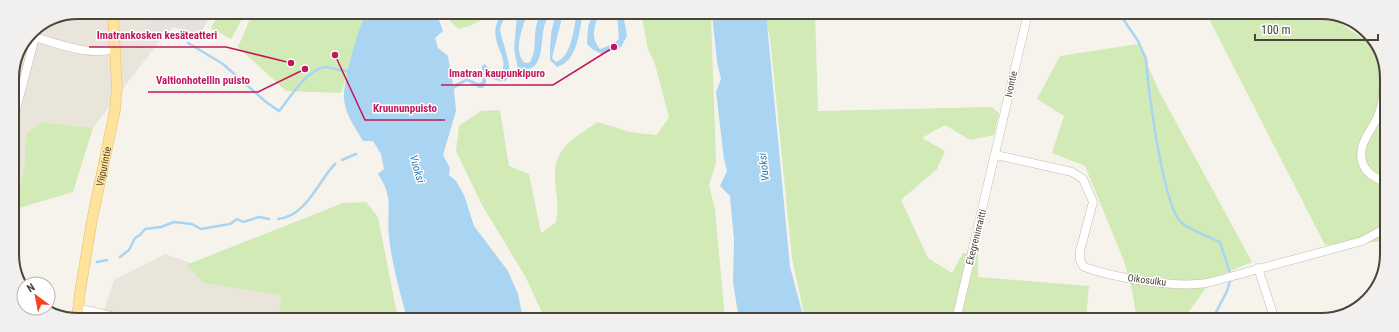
<svg xmlns="http://www.w3.org/2000/svg" width="1399" height="332" viewBox="0 0 1399 332" font-family="'Roboto Condensed',sans-serif">
<style>
.residential{fill:#eae5da}
.green{fill:#d2eab5}
.parking{fill:#e5e3e0}
.water{fill:#a9d4f2}
.lines{fill:none;stroke-linecap:round;stroke-linejoin:round}
.stream{stroke:#a9d4f2;stroke-width:2.5}
.minor-casing{stroke:#c2bbae;stroke-width:9}
.major-casing{stroke:#e6c16a;stroke-width:11}
.minor{stroke:#fff;stroke-width:8}
.major{stroke:#ffe39c;stroke-width:10}
.labels{text-anchor:middle;dominant-baseline:central;stroke-width:3;stroke-linejoin:round;paint-order:stroke}
.street-label{font-size:10px;fill:#4b4439;stroke:#fff}
.water-label{font-size:11px;font-style:italic;fill:#2e7ab2;stroke:#fff}
.rim{fill:none;stroke:#4b4439;stroke-width:2}
.leader{fill:none;stroke:#c2185b;stroke-width:1.5}
.callout-dot{fill:#c2185b;stroke:#fff;stroke-width:1.5}
.callout-label{font-size:11px;text-anchor:middle;font-weight:bold;fill:#c2185b;stroke:#fff;stroke-width:3;stroke-linejoin:round;paint-order:stroke}
</style>
<rect width="100%" height="100%" fill="#f6f3ec"/>
<path class="residential" d="M78,12H148L149,24L143,35L158,43L93,128L41,122L26,134L24,170L15,203H13L12,74L31,31Z
M165,254L282,295L280,319H101L114,280Z"/>
<path class="green" d="M220,12H246L231,39L211,28Z
M253,12H369L341,93L286,91L238,47Z
M441,12H489C480,23 471,26 458,29Z
M641,13H710L711,15L716,163L709,185L715,209L725,319H545L525,276L482,205L456,151L459,126L481,111L500,110L509,166L529,174L541,233L556,222C560,201 554,190 555,172C556,146 579,135 598,122L630,132L656,135L669,118L655,64L648,49Z
M764,13H815L818,111L992,107L999,113L994,135L970,140L945,125L922,138L945,151L937,169L901,200L928,258L952,273L963,253L978,254V277L1089,286L1086,320L805,319L792,258L770,38Z
M1206,13H1325L1376,47L1386,65V241L1325,245Z
M1138,44L1160,93L1252,262L1213,278L1187,314L1188,320H1137L1132,290L1124,261L1085,166L1052,153L1064,116L1037,99L1060,56Z
M41,122L93,128L73,192L19,208L13,211V203H15L24,170L26,134Z
M366,202L378,217L398,319H278L282,295L204,283L186,265L343,203Z"/>
<path class="parking" d="M148,12H212L200,35L173,27L158,43L142,35L149,24L147,20Z"/>
<path class="water" d="M366,12H436L443,31L435,38L438,48L448,56L453,85L467,78L478,83L482,82V66L485,64L495,76L501,74C512,54 482,41 503,12H508C505,17 501,24 500,29C500,40 529,101 486,75V83L483,88H479L467,81L454,89L456,111L443,155L450,168L449,175L456,181L464,195L474,226L508,271L518,294L523,319H407C400,292 392,265 389,237C386,211 395,199 378,174L384,169L381,154L373,141H363C356,129 345,114 344,99C343,81 358,30 366,12Z
M520,12H528C523,27 512,51 525,63H529C540,50 529,28 543,12L559,13L561,22L552,58L556,62C572,57 574,27 577,12H583C579,31 578,61 557,67L550,60C550,52 550,45 551,37C551,29 555,23 554,15H550C535,29 552,75 518,69L514,49L517,16Z
M593,13H600C594,25 590,38 600,49L613,44L619,39L617,13H623L627,36L621,47L602,54L592,49L587,44L588,27Z
M712,13H766L790,267L804,319H739L733,283L734,240L730,196L720,186L727,171L724,159L716,92L721,79L717,62Z"/>
<g class="lines">
<path class="stream" d="M1119,13L1138,41L1146,59C1148,86 1163,209 1182,223C1192,231 1208,236 1220,242L1230,273
M188,43L223,64L266,102L279,111C289,99 309,67 326,67C335,68 341,72 350,71
M342,160L356,154
M278,219C307,216 318,181 335,164
M120,257L129,250L135,238L140,235L145,229L161,227L174,222L192,224L201,229L230,224L237,219L243,222L259,217L269,219
M97,262L107,260
M1212,320L1227,291L1230,281"/>
<defs>
<path id="minor" d="M29,36C57,42 86,57 115,49
M1382,58C1383,74 1385,91 1381,107C1377,127 1357,140 1362,161C1365,173 1375,178 1386,182
M12,125L35,37
M996,155L1072,172L1083,179L1093,202L1080,251V260L1084,267C1115,278 1175,288 1207,283L1362,241L1386,228
M1258,268L1275,320
M77,309L92,311L123,319
M956,320L1028,13"/>
<g id="major">
<path id="s1" d="M77,319L80,292L92,220L115,110L117,89L113,12"/>
</g>
</defs>
<use href="#minor" class="minor-casing"/>
<use href="#major" class="major-casing"/>
<use href="#minor" class="minor"/>
<use href="#major" class="major"/>
</g>
<g class="labels">
<g class="street-label">
<text transform="translate(1011 84) rotate(-77)">Ivontie</text>
<text stroke="none"><textPath href="#s1" startOffset="155">Viipurintie</textPath></text>
<text transform="translate(976 237) rotate(-76)">Ekegreninraitti</text>
<text transform="translate(1147 280) rotate(7)">Oikosulku</text>
</g>
<g class="water-label">
<text transform="translate(764 167) rotate(-96)">Vuoksi</text>
<text transform="translate(417 169) rotate(74)">Vuoksi</text>
</g>
</g>
<path d="M0 0H1399V332H0ZM78 19H1321A59 59 0 0 1 1380 78V254A59 59 0 0 1 1321 313H78A59 59 0 0 1 19 254V78A59 59 0 0 1 78 19Z" fill="#f1f0ef" fill-rule="evenodd"/>
<path class="rim" d="M78 19H1321A59 59 0 0 1 1380 78V254A59 59 0 0 1 1321 313H78A59 59 0 0 1 19 254V78A59 59 0 0 1 78 19Z"/>
<path class="leader" d="M291 63L226 47H89M614 47L553 85H441M305 69L258 92H148M335 55L365 120H445"/>
<g class="callout-dot">
<circle cx="291" cy="63" r="4"/>
<circle cx="614" cy="47" r="4"/>
<circle cx="305" cy="69" r="4"/>
<circle cx="335" cy="55" r="4"/>
</g>
<g class="callout-label">
<text x="157" y="39">Imatrankosken kesäteatteri</text>
<text x="497" y="77">Imatran kaupunkipuro</text>
<text x="203" y="84">Valtionhotellin puisto</text>
<text x="405" y="112">Kruununpuisto</text>
</g>
<g transform="translate(36 296) rotate(328)"><circle r="19" fill="#ffffff" stroke="#b7b4b0"/>
<path d="M0-3L7 15L0 10L-7 15Z" fill="#fc3f1d"/>
<text y="-6" font-size="11" font-weight="bold" text-anchor="middle" fill="#4b4439">N</text>
</g>
<path d="M1255 34v6h123v-6" fill="none" stroke="#4b4439" stroke-width="2"/>
<text x="1261" y="34" font-size="12" fill="#4b4439" stroke="#ffffff" stroke-width="3" paint-order="stroke">100 m</text>
</svg>
